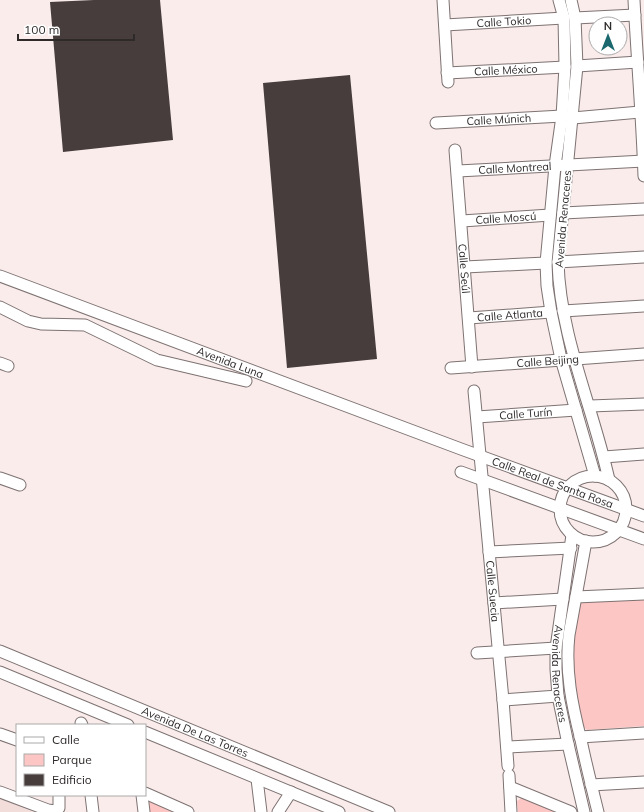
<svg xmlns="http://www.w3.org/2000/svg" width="644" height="812" viewBox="0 0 644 812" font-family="Mulish,sans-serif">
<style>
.built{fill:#f3dddb}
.green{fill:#fbc6c3}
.building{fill:#473d3c}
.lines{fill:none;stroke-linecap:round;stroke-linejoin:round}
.minor-casing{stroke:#7e7272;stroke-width:13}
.minor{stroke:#fff;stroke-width:11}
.labels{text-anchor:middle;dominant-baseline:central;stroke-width:4;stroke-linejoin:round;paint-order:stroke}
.street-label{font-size:11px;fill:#2f2a2a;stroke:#fff}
</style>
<rect width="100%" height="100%" fill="#f9eceb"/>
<path class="built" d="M0,798L33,812H0Z"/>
<path class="green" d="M644,596V726L587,730L581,725L575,692L573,639L580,602Z
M523,797L559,812H518L517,801Z
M152,800L179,812H148L147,801Z"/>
<path class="building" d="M94,0H160L173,140L63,152L50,2Z
M350,75L377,359L287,368L263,83Z"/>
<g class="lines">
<defs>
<g id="minor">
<path d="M443,0L448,82"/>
<path d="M559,0L564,18L565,67L562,116L555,166L546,263L547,286L551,312L561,359L595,476"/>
<path d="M571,0L575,18L577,66L558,262C560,337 593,407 609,480"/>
<path d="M634,0C637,59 642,117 644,176"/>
<path d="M575,18L635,15"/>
<path id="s1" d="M445,25L564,18"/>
<path d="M577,66L638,62"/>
<path id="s2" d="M447,73L565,67"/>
<path d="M573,118L640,112"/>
<path id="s3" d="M436,123L562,116"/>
<path id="s4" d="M455,150L472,367"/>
<path id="s5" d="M458,171L644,161"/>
<path d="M563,213L644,209"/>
<path id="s6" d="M462,221L550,215"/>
<path d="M558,262L644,257"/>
<path d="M465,267L546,263"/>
<path id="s7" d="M0,276L461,449L644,516"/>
<path d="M0,307L28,321L41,324L85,325L157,360L246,381"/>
<path d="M563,311L644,306"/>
<path id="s8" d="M469,318L551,312"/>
<path d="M0,363L8,366"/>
<path id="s9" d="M451,368L644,354"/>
<path id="s10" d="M474,391L503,700L508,766"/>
<path d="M590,406L644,404"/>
<path id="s11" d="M477,417L576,410"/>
<path d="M604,457L644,454"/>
<path d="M461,472L644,539"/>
<circle cx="593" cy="509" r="33"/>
<path d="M0,478L20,485"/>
<path id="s12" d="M572,535L556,648V669L558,696L568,744L584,812"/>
<path d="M586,541L569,635C565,671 572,705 581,740C586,764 592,788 598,812"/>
<path d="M489,552L571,548"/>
<path d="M576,597L644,594"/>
<path d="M494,603L563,599"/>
<path id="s13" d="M0,651L389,812"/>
<path d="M477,653L556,648"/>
<path d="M0,672L128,725"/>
<path d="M503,700L558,696"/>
<path d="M81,723L82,725"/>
<path d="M145,732L339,812"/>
<path d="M0,734L17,740"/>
<path d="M580,737L644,733"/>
<path d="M507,747L568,744"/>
<path d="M509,775L511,812"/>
<path d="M257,779L261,812"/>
<path d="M591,785L644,782"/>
<path d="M510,787L571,812"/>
<path d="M0,792L48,810L55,811L59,808V795"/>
<path d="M145,793L188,812"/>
<path d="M91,795L93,812"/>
<path d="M142,795L144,812"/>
<path d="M278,812L291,792"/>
</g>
</defs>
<use href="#minor" class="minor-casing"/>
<use href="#minor" class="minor"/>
</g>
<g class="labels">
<g class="street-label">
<text stroke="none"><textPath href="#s1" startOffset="59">Calle Tokio</textPath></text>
<text stroke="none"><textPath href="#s2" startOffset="59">Calle México</textPath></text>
<text stroke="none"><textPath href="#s3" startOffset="63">Calle Múnich</textPath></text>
<text stroke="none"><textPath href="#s5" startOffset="57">Calle Montreal</textPath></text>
<text stroke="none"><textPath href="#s6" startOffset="44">Calle Moscú</textPath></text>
<text transform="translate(563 219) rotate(-85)">Avenida Renaceres</text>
<text stroke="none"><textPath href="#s4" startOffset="119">Calle Seúl</textPath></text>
<text stroke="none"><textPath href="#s8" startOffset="41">Calle Atlanta</textPath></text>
<text stroke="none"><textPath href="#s9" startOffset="97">Calle Beijing</textPath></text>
<text stroke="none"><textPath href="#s7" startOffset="246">Avenida Luna</textPath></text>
<text stroke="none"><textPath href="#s11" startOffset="49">Calle Turín</textPath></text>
<text stroke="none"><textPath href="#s7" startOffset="590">Calle Real de Santa Rosa</textPath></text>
<text stroke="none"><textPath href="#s10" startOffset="201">Calle Suecia</textPath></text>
<text stroke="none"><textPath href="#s12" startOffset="140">Avenida Renaceres</textPath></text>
<text stroke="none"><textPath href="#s13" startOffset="211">Avenida De Las Torres</textPath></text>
</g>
</g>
<rect x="16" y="724" width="130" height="72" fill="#ffffff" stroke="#acaaaa"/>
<rect x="24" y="737" width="20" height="6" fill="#ffffff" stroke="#acaaaa"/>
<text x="52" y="744" font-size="12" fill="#2f2a2a">Calle</text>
<rect x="24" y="754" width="20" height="12" fill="#fbc6c3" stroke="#acaaaa"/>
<text x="52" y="764" font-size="12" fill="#2f2a2a">Parque</text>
<rect x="24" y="774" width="20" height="12" fill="#473d3c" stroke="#acaaaa"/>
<text x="52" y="784" font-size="12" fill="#2f2a2a">Edificio</text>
<g transform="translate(608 36)"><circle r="19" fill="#ffffff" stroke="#acaaaa"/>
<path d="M0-3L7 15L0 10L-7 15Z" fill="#1b686e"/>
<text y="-6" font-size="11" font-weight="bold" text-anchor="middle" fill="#2f2a2a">N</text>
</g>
<path d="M18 34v6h116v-6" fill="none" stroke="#2f2a2a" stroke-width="2"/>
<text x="24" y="34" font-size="12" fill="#2f2a2a" stroke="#ffffff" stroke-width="3" paint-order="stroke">100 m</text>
</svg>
